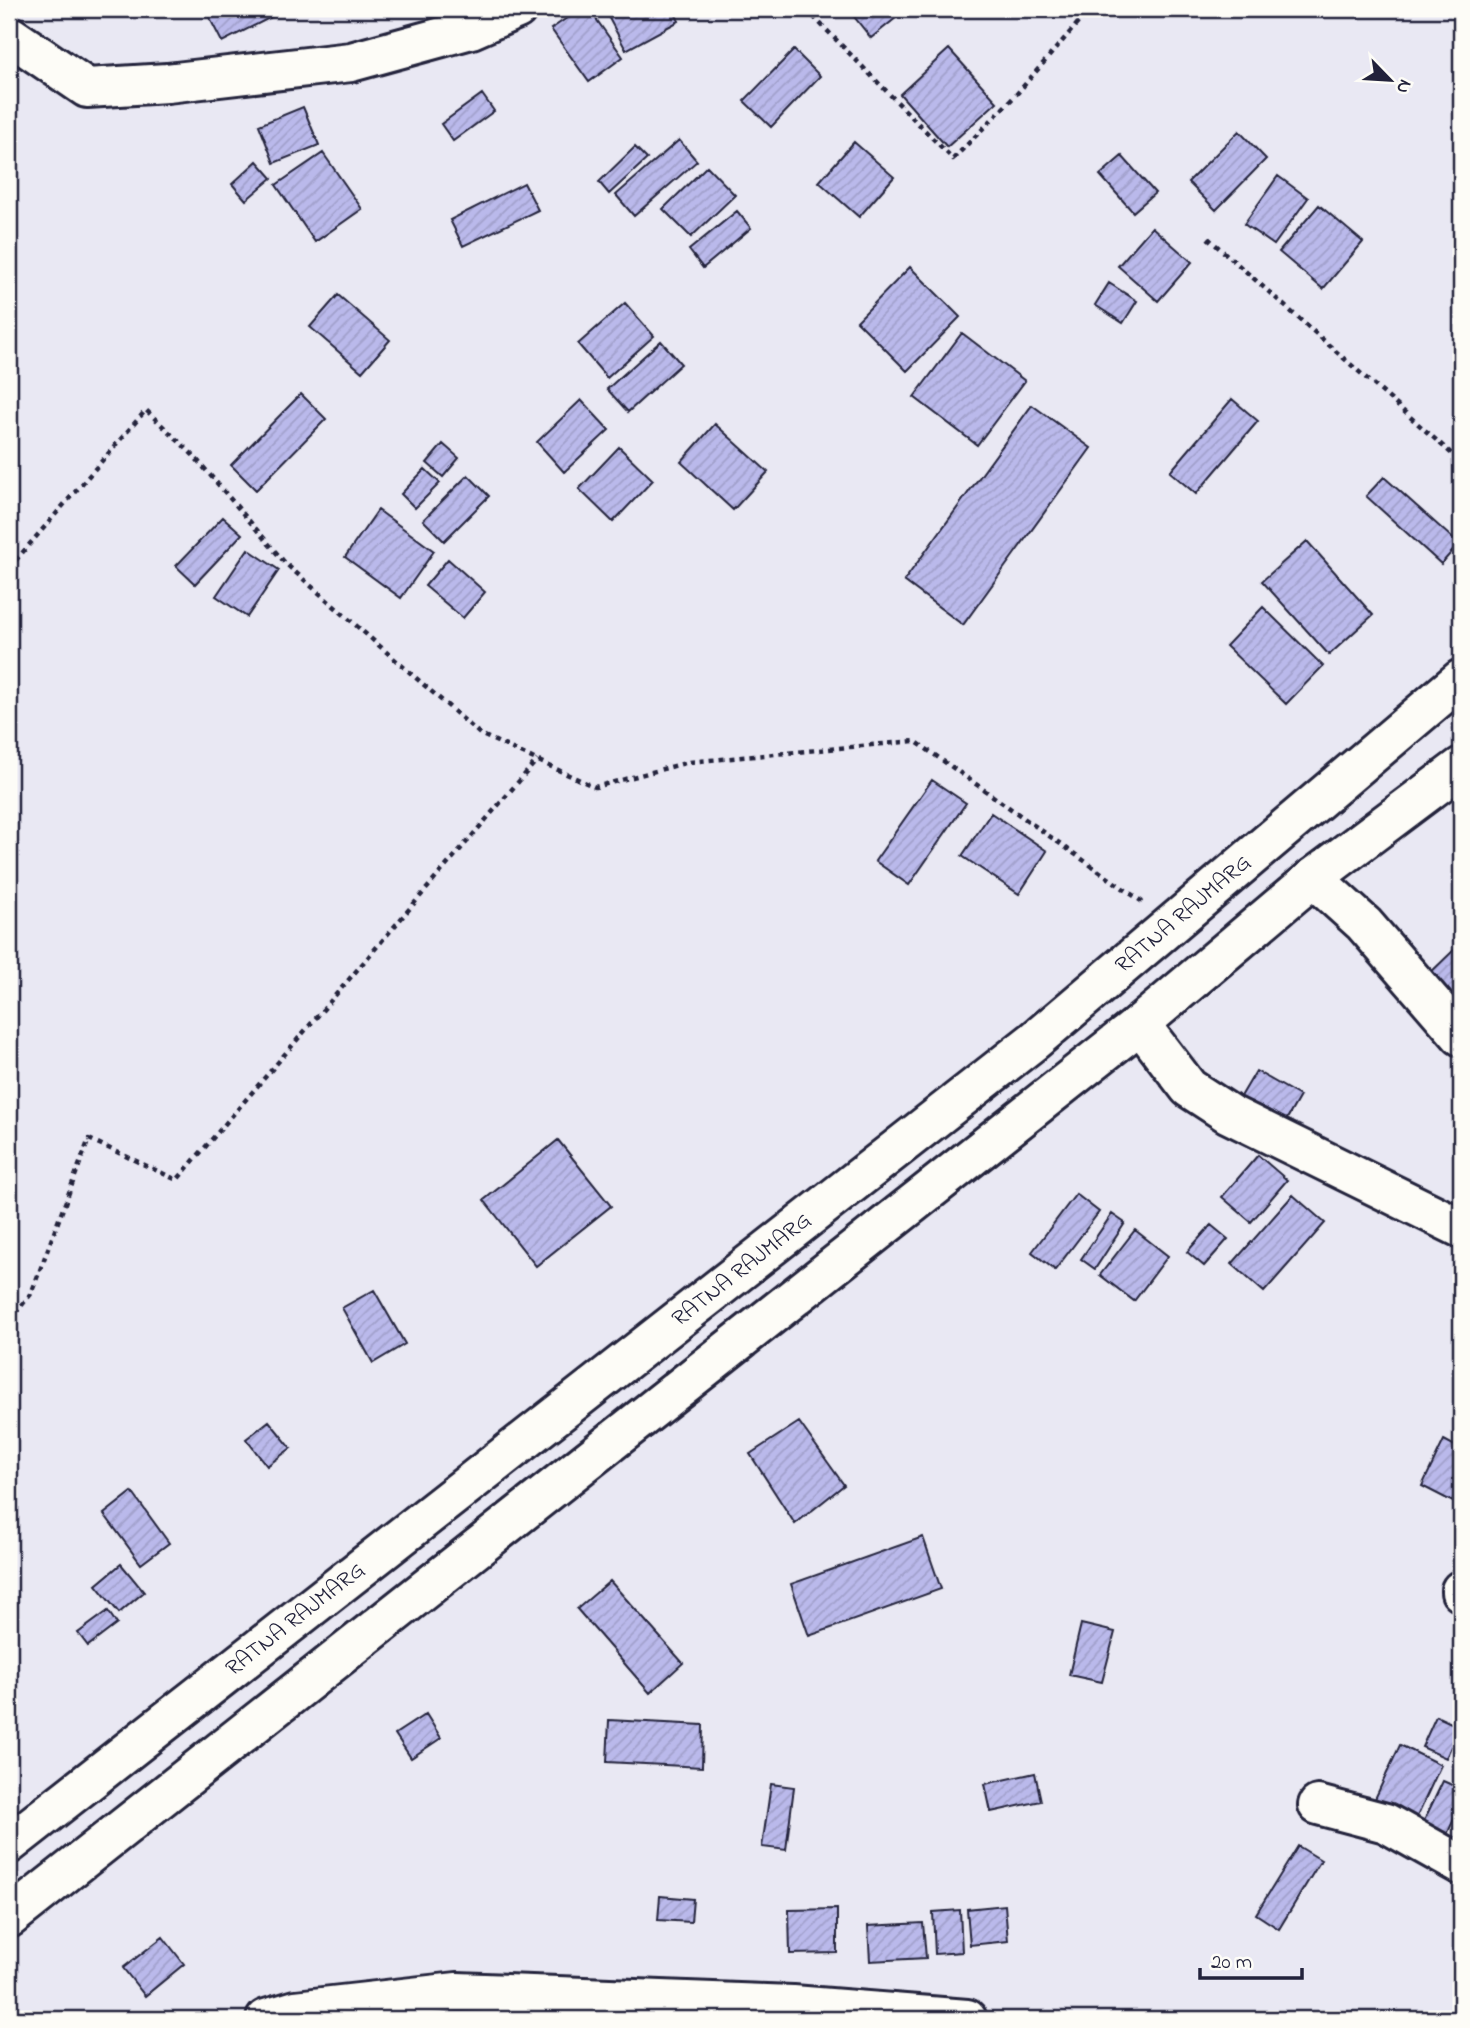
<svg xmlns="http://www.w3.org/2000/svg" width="1470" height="2028" viewBox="0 0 1470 2028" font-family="'Indie Flower',sans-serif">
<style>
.building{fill:url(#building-hatch);stroke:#22223b;stroke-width:2}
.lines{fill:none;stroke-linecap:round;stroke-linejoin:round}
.minor-casing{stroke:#22223b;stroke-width:44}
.major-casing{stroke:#22223b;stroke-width:44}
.path{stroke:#22223b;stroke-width:4.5;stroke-dasharray:5 5;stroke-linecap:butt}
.minor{stroke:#fdfcf7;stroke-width:38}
.major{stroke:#fdfcf7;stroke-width:38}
.labels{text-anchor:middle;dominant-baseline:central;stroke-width:5;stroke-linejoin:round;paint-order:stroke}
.street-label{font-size:23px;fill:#22223b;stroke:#fdfcf7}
</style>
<defs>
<pattern id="building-hatch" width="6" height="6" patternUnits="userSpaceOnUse" patternTransform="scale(1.75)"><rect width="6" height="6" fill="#bab9eb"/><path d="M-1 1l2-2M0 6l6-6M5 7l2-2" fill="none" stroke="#a09fca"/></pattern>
</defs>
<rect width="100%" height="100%" fill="#e9e8f3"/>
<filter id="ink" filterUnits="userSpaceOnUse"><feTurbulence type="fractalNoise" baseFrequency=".0143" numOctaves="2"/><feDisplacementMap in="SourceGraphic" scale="14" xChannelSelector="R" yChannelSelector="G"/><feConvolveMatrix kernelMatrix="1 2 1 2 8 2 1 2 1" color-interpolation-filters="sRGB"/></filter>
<g filter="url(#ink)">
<path class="building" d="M205,9H287L222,42Z
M580,9H589L623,57L589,82L551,29Z
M604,9H673L679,21L626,50Z
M848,9H907L871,38Z
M949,49L997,102L947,147L900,94Z
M794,50L820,76L771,127L744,101Z
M482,94L494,111L453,141L441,124Z
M303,107L319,145L274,163L259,125Z
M1239,131L1266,159L1216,210L1188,182Z
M679,140L697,161L634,216L616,195Z
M854,142L894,177L859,217L819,182Z
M635,147L647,159L609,194L599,182Z
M323,153L362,209L315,242L276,185Z
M1122,156L1155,193L1133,212L1100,175Z
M257,161L272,178L246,200L232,184Z
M707,166L735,195L691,237L663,209Z
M1278,176L1308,198L1274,245L1244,224Z
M524,183L538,210L463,246L450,220Z
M1319,205L1363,242L1323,289L1279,252Z
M737,211L751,228L703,268L689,250Z
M1152,227L1192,262L1158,301L1118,266Z
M910,267L960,317L907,371L857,321Z
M1109,283L1137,301L1123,323L1095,305Z
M338,295L390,340L362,372L310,327Z
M625,303L654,336L607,378L578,344Z
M962,333L1025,381L977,445L914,397Z
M661,341L681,364L628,412L607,389Z
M301,394L326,419L256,490L231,465Z
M1232,399L1258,421L1196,494L1170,472Z
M581,400L609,430L564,472L537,442Z
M1032,405L1091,448L963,625L904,581Z
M715,424L768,472L733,510L681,462Z
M443,444L459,458L443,477L427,463Z
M619,447L653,480L613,522L579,489Z
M425,469L440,483L415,508L401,494Z
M468,475L489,496L444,541L423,520Z
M1384,477L1459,544L1441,564L1366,496Z
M378,510L434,551L401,598L345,557Z
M223,517L242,534L195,584L176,566Z
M1307,541L1373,615L1329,655L1262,581Z
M248,549L279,570L247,617L216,596Z
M448,559L485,592L463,618L425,586Z
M1263,607L1323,666L1286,704L1226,646Z
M932,780L966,803L909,885L875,861Z
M991,813L1047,851L1019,894L962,856Z
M1461,943V1012L1427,976Z
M1256,1071L1300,1096L1280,1131L1236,1105Z
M558,1140L611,1206L536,1266L484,1200Z
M1258,1155L1287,1180L1251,1222L1222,1197Z
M1076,1194L1099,1212L1055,1270L1032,1252Z
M1293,1195L1325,1223L1264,1292L1232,1264Z
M1112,1214L1125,1223L1095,1269L1081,1259Z
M1211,1225L1228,1239L1204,1266L1187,1252Z
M1135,1230L1168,1256L1134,1301L1100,1275Z
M374,1290L405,1344L373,1363L342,1308Z
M269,1421L291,1448L267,1466L246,1439Z
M799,1422L844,1485L795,1524L750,1454Z
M1444,1440L1461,1449V1506L1422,1486Z
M132,1492L169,1543L141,1564L104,1514Z
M923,1537L941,1589L809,1636L791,1584Z
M121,1564L144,1592L119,1613L96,1585Z
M610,1581L683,1663L650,1693L577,1609Z
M108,1611L117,1624L88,1646L78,1633Z
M1081,1624L1115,1632L1102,1682L1069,1675Z
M426,1714L441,1738L411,1758L395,1734Z
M1436,1716L1460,1727L1446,1758L1422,1747Z
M609,1720L703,1725L702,1767L607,1762Z
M1400,1745L1441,1765L1415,1821L1374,1801Z
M1035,1773L1041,1801L991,1812L985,1784Z
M1443,1781L1461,1789V1804L1444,1841L1420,1829Z
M771,1784L794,1787L786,1850L762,1847Z
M1298,1846L1321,1860L1279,1929L1256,1914Z
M660,1896L693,1899L691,1922L658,1920Z
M1005,1905L1008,1941L970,1945L967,1909Z
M837,1909V1953L790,1954L789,1910Z
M960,1910L962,1952L935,1954L933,1912Z
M923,1923L926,1958L870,1961L868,1926Z
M163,1937L184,1964L145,1996L123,1968Z"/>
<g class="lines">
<defs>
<path id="minor" d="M9,35L87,88L167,83L351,62L471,29L517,9
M1313,878L1364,924L1461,1036
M1140,1024L1189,1088L1229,1114L1461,1228
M1461,1590V1592
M1318,1805L1386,1823L1461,1865
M266,2019L296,2010L457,1992L793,2005L967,2019"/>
<g id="major">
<path id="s1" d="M9,1844L1034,1041L1461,679"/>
<path d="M9,1918L1140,1024L1313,878L1461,767"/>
</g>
</defs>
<use href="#minor" class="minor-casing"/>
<use href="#major" class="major-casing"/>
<path class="path" d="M806,9L953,159L1014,97L1090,9
M1208,238L1461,462
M9,568L146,410L193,455L286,564L480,734L595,787L689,762L915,741L1144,903
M9,1321L31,1294L89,1139L177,1180L537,760"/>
<use href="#minor" class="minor"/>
<use href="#major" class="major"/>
</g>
</g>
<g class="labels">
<g class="street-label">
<text stroke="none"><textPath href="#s1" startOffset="1498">RATNA RAJMARG</textPath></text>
<text stroke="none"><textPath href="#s1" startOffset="931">RATNA RAJMARG</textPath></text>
<text stroke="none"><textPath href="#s1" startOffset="364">RATNA RAJMARG</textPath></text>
</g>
</g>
<rect width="1470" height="2028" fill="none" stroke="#fdfcf7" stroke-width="35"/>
<rect x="18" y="18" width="1435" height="1993" fill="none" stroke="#22223b" stroke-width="2.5" filter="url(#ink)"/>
<g transform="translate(1390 80) rotate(115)" stroke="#fdfcf7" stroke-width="5" paint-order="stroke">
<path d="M0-5L12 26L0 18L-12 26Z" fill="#22223b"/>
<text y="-10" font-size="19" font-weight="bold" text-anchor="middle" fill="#22223b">N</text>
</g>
<path d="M1200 1968v10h102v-10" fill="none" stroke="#22223b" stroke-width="3.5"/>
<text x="1211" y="1968" font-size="21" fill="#22223b" stroke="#fdfcf7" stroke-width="5" paint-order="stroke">20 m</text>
</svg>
